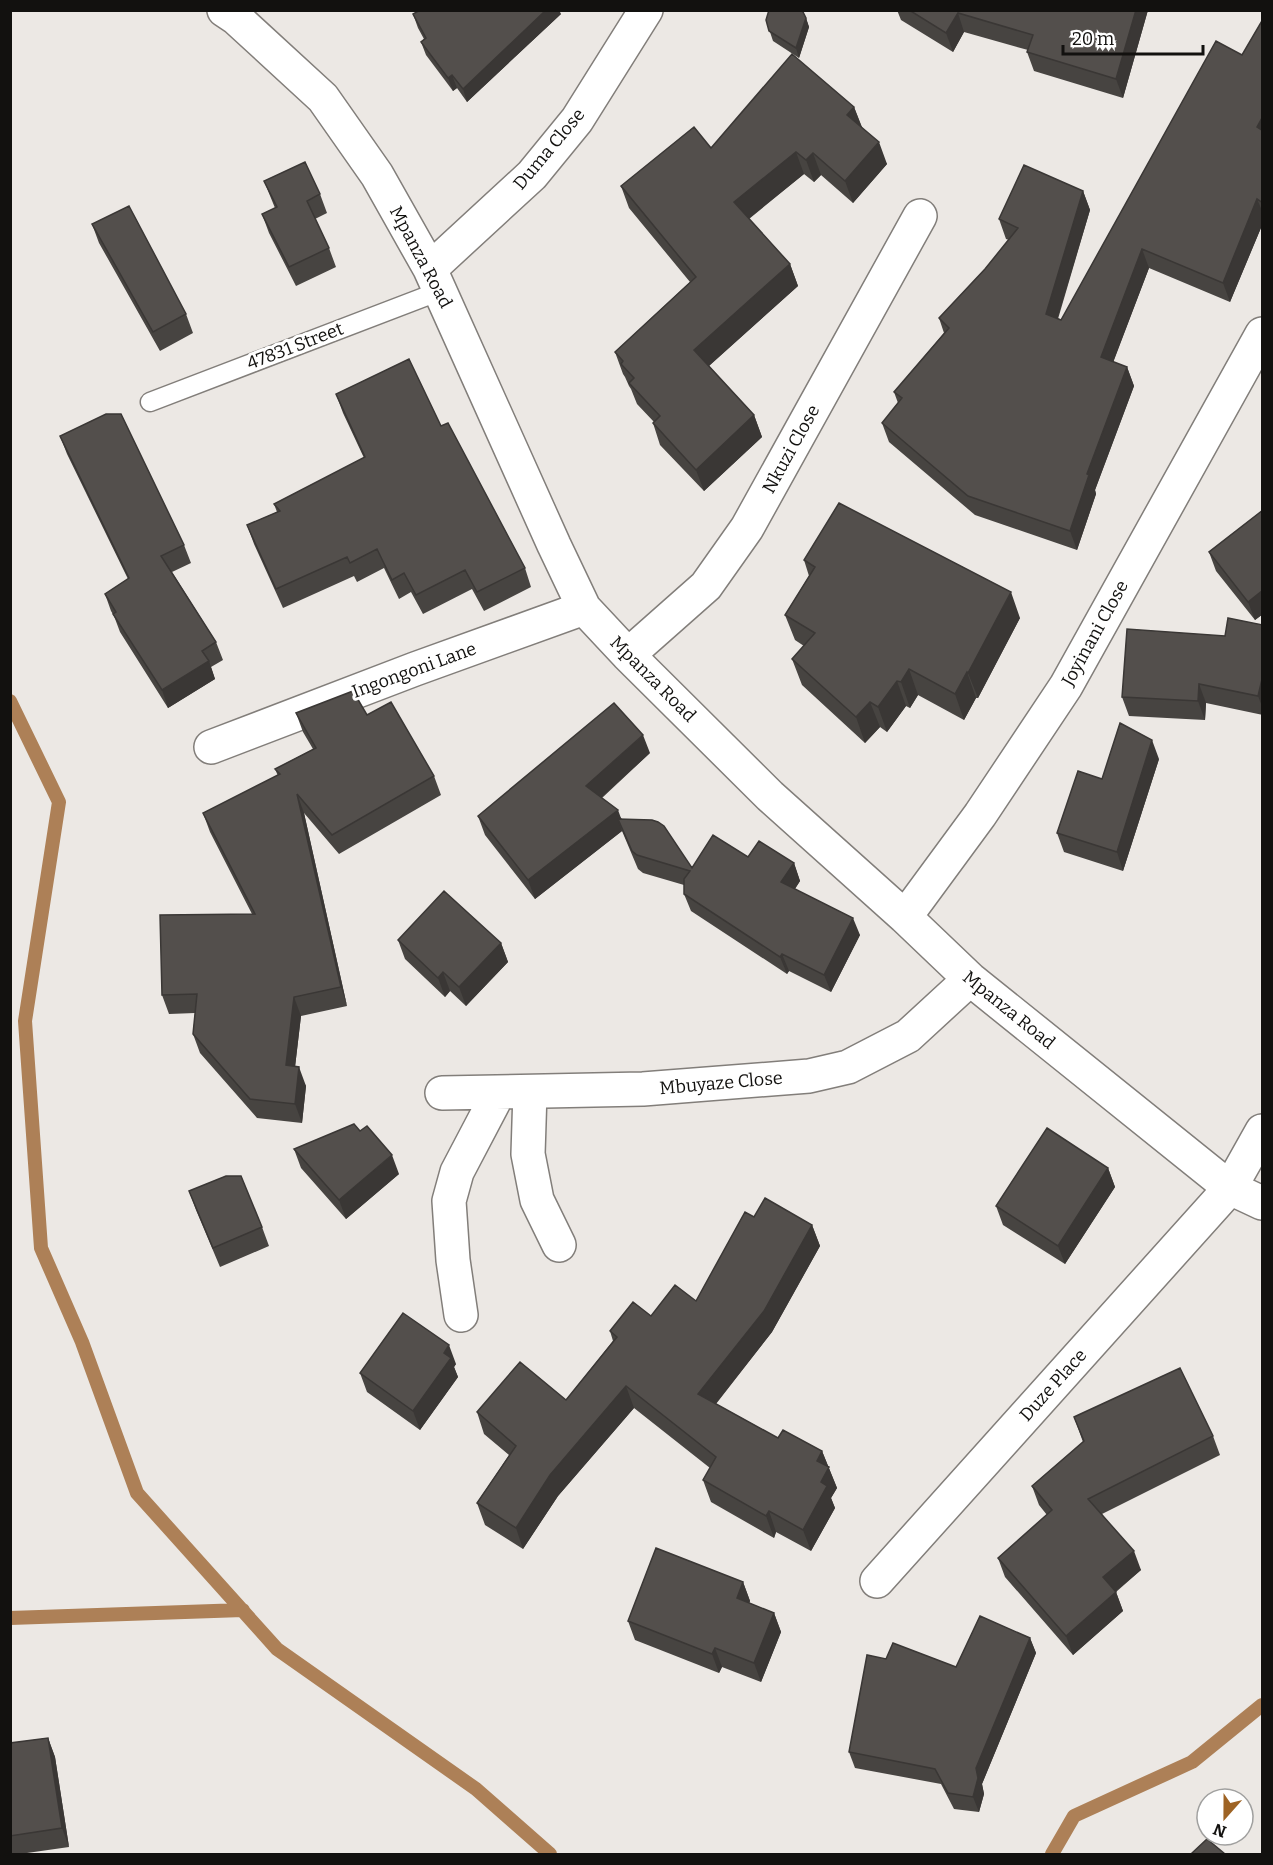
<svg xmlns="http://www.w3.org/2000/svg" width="1273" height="1865" viewBox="0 0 1273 1865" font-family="Bitter,serif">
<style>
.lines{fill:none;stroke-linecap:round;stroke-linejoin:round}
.stream{stroke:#ad8057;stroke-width:14}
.lane-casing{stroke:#827e7a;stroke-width:21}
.street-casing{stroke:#827e7a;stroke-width:36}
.lane{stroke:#fff;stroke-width:18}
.street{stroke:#fff;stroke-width:33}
.wall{fill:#474441}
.shaded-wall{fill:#3a3735}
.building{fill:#534f4c;stroke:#3a3735;stroke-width:1.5}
.labels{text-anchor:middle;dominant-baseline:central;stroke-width:6;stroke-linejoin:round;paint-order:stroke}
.street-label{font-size:18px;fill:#12110f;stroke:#fff}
</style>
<rect width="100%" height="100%" fill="#ece8e4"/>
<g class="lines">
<path class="stream" d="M10,701L59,802L25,1021L41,1248L82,1342L137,1493L277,1649L476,1789L550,1854
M10,1618L243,1610
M1052,1854L1074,1816L1192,1762L1262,1705"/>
<defs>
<path id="lane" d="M150,402L440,291"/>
<path id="street" d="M224,10L236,18L323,98L377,175L430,269L554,545L584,608L628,655L770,796L905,917L970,979L1230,1188L1262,1203
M430,269L532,175L577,120L646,10
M628,655L706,586L747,528L920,216
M211,747L415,669L584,608
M905,917L980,815L1066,686L1262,334
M530,1092L528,1154L537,1200L559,1245
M442,1093L643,1089L809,1076L848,1067L908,1036L970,979
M461,1315L453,1260L449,1201L457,1172L499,1092
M877,1581L1230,1188L1262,1131"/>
</defs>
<use href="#lane" class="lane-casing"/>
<use href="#street" class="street-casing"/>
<use href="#lane" class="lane"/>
<use href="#street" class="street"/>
</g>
<path class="wall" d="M897,10H1148L1123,98L1034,71L1027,52L1028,50L964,32L953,52L901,20Z
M413,14H561L467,102L457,88L453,91L426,55L421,42L424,39L418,28Z
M806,18L809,27L799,58L773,41L766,20Z
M1263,19V223L1230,302L1149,268L1113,362L1127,367L1134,386L1095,490L1096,494L1077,550L975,515L889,442L882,423L898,403L894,392L944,333L939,318L985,269L1009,240L1006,239L999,219L1083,191L1090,210L1058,319L1061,320L1242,55Z
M854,107L862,127L887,164L853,203L821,175L814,182L804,174L749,219L790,264L798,286L709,366L754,415L762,437L704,491L660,445L653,423L654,422L637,404L631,389L629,386L625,377L623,374L615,352L690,282L629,208L621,186L711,148Z
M264,181L320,194L327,213L315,219L329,248L336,267L296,286L269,233L262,214L275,208Z
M92,224L186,314L193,333L160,351L99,243Z
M336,394L441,426L525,568L531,587L484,611L472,589L423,614L411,592L399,599L384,568L357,582L354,576L283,608L254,544L247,525L277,512L274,504L364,458L343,413Z
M60,436L184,545L191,563L172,572L216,642L223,660L211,667L215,679L168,708L120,632L114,616L111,611L105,594L128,579L67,454Z
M1263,510V614L1255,620L1216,571L1209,552Z
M804,560L1020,618L978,698H976L964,720L918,695L910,708L906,706L887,732L880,727L865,743L802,685L792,659L804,646L795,640L785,615L809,576Z
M1263,625V715L1206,703L1205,720L1129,716L1122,697L1225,636Z
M296,713L367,715L434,776L441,795L339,854L304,813L347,1006L301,1016L295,1067L306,1086L302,1123L257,1118L200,1053L193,1034L195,1013L169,1014L162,995L252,914L210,832L203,813L278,776L275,769L313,749L303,732Z
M650,753L602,798L622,819L692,868L748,857L794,863L800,881L795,889L860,935L831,992L789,971L787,974L691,911L684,894V885L643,873L638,869L622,831L535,899L485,835L478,816Z
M1159,759L1123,871L1064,852L1057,833L1102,779Z
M398,940L501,943L508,962L466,1006L450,991L445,997L405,959Z
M294,1149L399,1174L346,1219L301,1168Z
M1108,1168L1115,1187L1065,1264L1003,1225L996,1206Z
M189,1191L262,1227L269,1246L220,1267L196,1210Z
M754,1217L812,1225L820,1246L772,1332L716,1404L778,1438L822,1451L837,1488L831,1498L835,1508L811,1551L776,1532L774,1538L711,1502L703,1480L710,1468L634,1408L558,1496L523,1549L485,1525L477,1503L509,1455L484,1434L477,1412L566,1400L613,1341L610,1331L651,1316L696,1301Z
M456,1364L454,1367L458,1377L420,1430L367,1392L360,1373Z
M1074,1417L1213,1436L1220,1455L1102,1514L1141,1570L1116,1592L1123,1611L1073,1655L1005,1577L998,1558L1047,1515L1039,1505L1032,1486L1083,1442Z
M743,1582L750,1601L749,1603L774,1613L781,1632L761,1682L722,1667L719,1673L635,1640L628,1621Z
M1030,1638L1036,1653L982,1784L984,1794L979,1812L954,1809L941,1784L855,1768L849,1752L886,1659L956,1667Z
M48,1738L55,1757L69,1847L20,1854H10V1743Z"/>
<path class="shaded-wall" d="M546,10H559L561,14L467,102L463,89Z
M1136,10H1148L1123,98L1116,79Z
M958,13L964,32L953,52L946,33Z
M806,18L809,27L799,58L796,48Z
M452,75L457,88L453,91L448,78Z
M854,107L862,128L847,115Z
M1263,116V142L1257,127Z
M879,142L887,164L853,203L845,181Z
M796,152L804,174L742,224L734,202Z
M813,153L821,175L814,182L806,160Z
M1083,191L1090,210L1053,333L1046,314Z
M1257,199L1263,213V223L1230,302L1223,283Z
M1142,249L1149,268L1108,376L1101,357Z
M790,264L798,286L702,372L694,350Z
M1127,367L1134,386L1095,490L1096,494L1077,550L1070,531L1087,474Z
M754,415L762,437L704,491L696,470Z
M1263,590V614L1255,620L1248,602Z
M1011,592L1020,618L978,698L968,673Z
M209,661L215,679L168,708L162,690Z
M909,669L918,695L910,708L901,682Z
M967,672L976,698L964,720L955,694Z
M1263,675V709L1258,696Z
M897,681L906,706L887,732L878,707Z
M1199,684L1206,703L1205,720L1198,701Z
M870,702L880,727L865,743L856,717Z
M643,735L650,753L593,805L586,786Z
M1152,740L1159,759L1123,871L1117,852Z
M297,794L304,813L347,1006L341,987Z
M618,810L625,829L618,819L622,831L535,899L528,880Z
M794,863L800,881L788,899L781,882Z
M853,918L860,935L831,992L824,975Z
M501,943L508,962L466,1006L459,987Z
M782,954L789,971L787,974L780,957Z
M443,972L450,991L445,997L438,978Z
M294,997L301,1016L293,1084L286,1065Z
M299,1067L306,1086L302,1123L295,1104Z
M392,1155L399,1174L346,1219L339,1200Z
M1108,1168L1115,1187L1065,1264L1058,1246Z
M812,1225L820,1246L772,1332L706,1416L698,1394Z
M449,1345L456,1364L454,1367L458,1377L420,1430L413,1411L444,1353Z
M626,1386L634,1408L558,1496L523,1549L516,1528L550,1475Z
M822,1451L837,1488L831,1498L835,1508L811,1551L803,1530L817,1461Z
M769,1511L776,1532L774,1538L766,1516Z
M1134,1551L1141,1570L1110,1596L1103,1577Z
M743,1582L750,1601L744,1617L737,1598Z
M1116,1592L1123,1611L1073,1655L1066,1636Z
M774,1613L781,1632L761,1682L754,1663Z
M1030,1638L1036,1653L982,1784L984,1794L979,1812L973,1797L976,1768Z
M715,1648L722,1667L719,1673L712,1654Z
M48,1738L55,1757L69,1847L62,1828Z"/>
<path class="building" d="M420,10H546L463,89L452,75L448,78L421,42L426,38L413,14Z
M769,10H802L806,18L796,48L769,31L766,20Z
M909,10H1136L1116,79L1027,52L1033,35L958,13L946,33Z
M1263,19V116L1257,127L1263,131V203L1257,199L1223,283L1142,249L1101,357L1127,367L1087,474L1089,475L1070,531L968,496L882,423L902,398L894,392L949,328L939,318L985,269L1018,228L999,219L1024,165L1083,191L1046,314L1061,320L1216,41L1242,55Z
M792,54L854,107L847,115L879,142L845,181L813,153L806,160L796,152L734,202L790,264L694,350L754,415L696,470L653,423L660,416L629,383L634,378L621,364L623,361L615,352L696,277L621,186L694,127L711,148Z
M305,162L320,194L307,201L329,248L289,267L262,214L277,207L264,181Z
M129,206L186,314L153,332L92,224Z
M409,359L441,426L448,423L525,568L477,592L465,570L416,595L404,573L392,580L377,549L350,563L347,557L276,589L247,525L280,511L274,504L365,457L336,394Z
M106,414H121L184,545L161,556L216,642L202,651L209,661L162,690L113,614L116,612L105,594L129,578L60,436Z
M839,503L1011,592L968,673L967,672L955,694L909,669L901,682L897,681L878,707L870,702L856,717L792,659L815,633L785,615L815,567L804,560Z
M1263,510V590L1248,602L1209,552Z
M1228,618L1263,625V675L1258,696L1199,684L1198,701L1122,697L1127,629L1225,636Z
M353,691L367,715L391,702L434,776L332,835L297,794L341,987L294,997L286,1065L299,1067L295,1104L250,1099L193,1034L197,994L162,995L160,915L255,914L203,813L280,774L275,769L316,748L296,713Z
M614,703L643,735L586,786L618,810L528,880L478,816Z
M1120,723L1152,740L1117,852L1057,833L1078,771L1102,779Z
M618,819L652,820L658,822L664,826L692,868L713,835L748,857L759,841L794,863L781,882L853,918L824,975L782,954L780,957L684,894V879L690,871L637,855L632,851Z
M444,891L501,943L459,987L443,972L438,978L398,940Z
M354,1124L360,1131L367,1126L392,1155L339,1200L294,1149Z
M1047,1128L1108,1168L1058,1246L996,1206Z
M226,1176H241L262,1227L213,1248L189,1191Z
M765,1198L812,1225L764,1311L698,1394L778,1438L783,1430L822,1451L817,1461L829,1467L821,1482L827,1486L803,1530L769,1511L766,1516L703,1480L716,1457L626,1386L550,1475L516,1528L477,1503L516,1446L477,1412L520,1362L566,1400L617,1337L610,1331L633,1302L651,1316L675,1285L696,1301L745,1212L754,1217Z
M403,1313L449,1345L444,1353L451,1358L413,1411L360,1373Z
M1180,1368L1213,1436L1088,1499L1134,1551L1103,1577L1116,1592L1066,1636L998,1558L1052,1510L1032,1486L1084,1441L1074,1417Z
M656,1548L743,1582L737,1598L774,1613L754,1663L715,1648L712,1654L628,1621Z
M980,1616L1030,1638L976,1768L978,1778L973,1797L948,1793L935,1769L849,1752L867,1655L886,1659L893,1643L956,1667Z
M48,1738L62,1828L10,1836V1743Z
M1207,1839L1225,1854H1191Z"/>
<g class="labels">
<g class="street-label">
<text transform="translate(549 149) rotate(-50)">Duma Close</text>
<text transform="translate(421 257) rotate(62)">Mpanza Road</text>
<text transform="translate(295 346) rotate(-21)">47831 Street</text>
<text transform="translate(791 449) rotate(-61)">Nkuzi Close</text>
<text transform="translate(1095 633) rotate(-61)">Joyinani Close</text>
<text transform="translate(414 670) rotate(-20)">Ingongoni Lane</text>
<text transform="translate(653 679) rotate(45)">Mpanza Road</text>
<text transform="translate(1009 1010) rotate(39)">Mpanza Road</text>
<text transform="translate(721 1083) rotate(-5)">Mbuyaze Close</text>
<text transform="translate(1053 1385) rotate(-48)">Duze Place</text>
</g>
</g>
<rect width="1273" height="1865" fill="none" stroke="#12110f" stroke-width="24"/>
<g transform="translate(1225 1817) rotate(201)"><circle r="28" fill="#ffffff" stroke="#a0a09f" stroke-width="1.5"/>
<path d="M0-4.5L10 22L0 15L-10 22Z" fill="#9e6324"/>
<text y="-9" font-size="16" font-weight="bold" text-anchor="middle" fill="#12110f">N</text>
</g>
<path d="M1063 45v9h140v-9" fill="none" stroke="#12110f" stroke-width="3"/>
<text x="1072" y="45" font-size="18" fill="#12110f" stroke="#ffffff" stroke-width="4.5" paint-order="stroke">20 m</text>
</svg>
